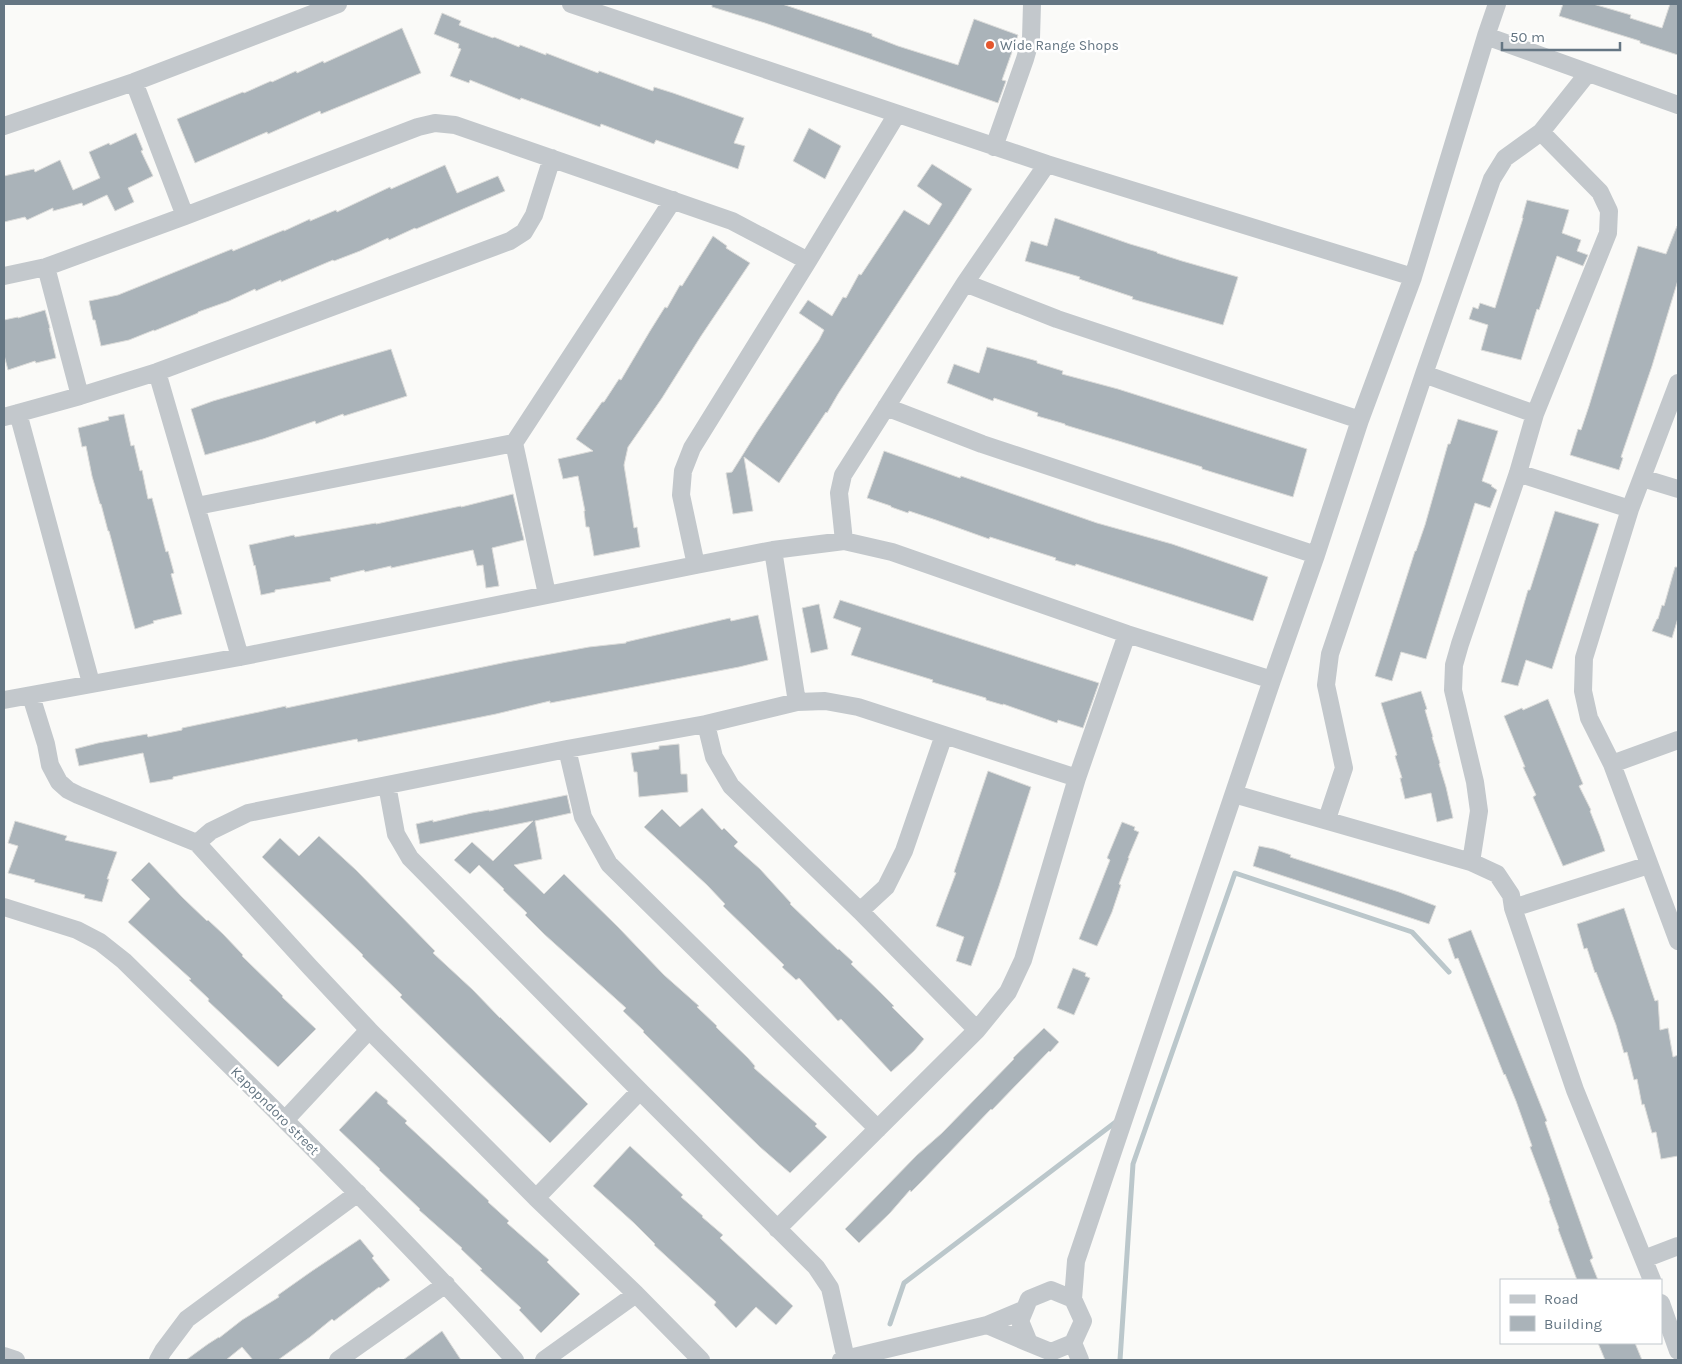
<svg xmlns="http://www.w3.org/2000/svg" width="1682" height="1364" viewBox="0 0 1682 1364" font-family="Karla,sans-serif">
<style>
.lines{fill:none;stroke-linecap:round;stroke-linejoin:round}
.stream{stroke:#bbc7cb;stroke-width:5}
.building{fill:#aab3b9;stroke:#dcdcda}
.minor{stroke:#c3c8cc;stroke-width:18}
.poi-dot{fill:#e4572e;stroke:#fff;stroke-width:2}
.labels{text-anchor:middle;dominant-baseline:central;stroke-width:5;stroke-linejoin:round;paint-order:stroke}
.poi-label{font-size:14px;fill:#657683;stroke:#fff;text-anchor:start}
.street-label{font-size:14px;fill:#657683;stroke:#fff}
</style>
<rect width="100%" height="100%" fill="#fafaf8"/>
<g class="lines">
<path class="stream" d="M890,1324L904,1283L1117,1121
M1120,1360L1133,1164L1235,873L1412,932L1449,972"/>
</g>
<path class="building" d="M712,4H782L872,34V36L898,46L958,65L974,19L1018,35L1002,80L1006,81L998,103L765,23L712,7Z
M1563,4H1593L1631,15L1630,18L1662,28L1670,4H1678V55L1640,43V41L1559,16Z
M442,13L461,21L459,25L493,38L494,37L519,47L520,45L546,55V53L598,73L599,71L653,91L654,87L673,93L744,118L734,143L745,146L738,169L656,140L654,144L601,124L600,127L521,98L520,100L470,80L469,83L450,76L461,49L458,48L459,44L434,34Z
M402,28L421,73L321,114L320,111L268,134L267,132L195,163L177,119L243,92L244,93L271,81L272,82L296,71L297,73L323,61L324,63Z
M809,128L841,146L825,179L793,161Z
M136,133L143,150L141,151L153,176L128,188L134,202L115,211L107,195L83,206L82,203L53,211V208L27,220L25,217L4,222V176L34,169L35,172L60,160L73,190L100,178L89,152L109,143L110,145Z
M932,164L972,189L951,222L838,394L827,413L826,412L779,483L744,457L753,511L733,514L726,473L732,472L757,432L819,340L824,330L799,313L808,300L832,316L843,297L846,298L859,274L861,275L904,210L929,225L942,204L917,186Z
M445,165L457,193L498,176L505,191L416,229L415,228L389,240L388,238L360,251L334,261L333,260L281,282V280L256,291L255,289L229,301L198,312V313L154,331V330L129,340L101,346L95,320H93L89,301L118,295L232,249L233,251L284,230V231L310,219V221L336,210L337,212L390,187L391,189Z
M1527,200L1569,210L1562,233L1581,240L1577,251L1588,255L1583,266L1557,256L1539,310L1537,309L1521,360L1481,350L1488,325L1469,319L1473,307L1478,309L1480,303L1495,308L1523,218H1522Z
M1055,218L1130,244L1157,252V253L1182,261L1238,277L1223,325L1132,299L1133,297L1079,279L1080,277L1025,261L1031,241L1047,246Z
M1677,226H1678V280L1652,366L1621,457L1623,458L1619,470L1570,455L1578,429L1581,430L1589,406L1638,246L1666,254Z
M713,236L727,246L726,248L750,263L701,336L662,398L628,447L624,465L634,528L637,527L640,547L594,556L589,527H586L584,511H585L578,476L563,479L558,459L593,451L576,439L602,402H604L619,379L621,380L650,331L665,307L667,308L680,285L682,286Z
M45,310L50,328H49L56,358L36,363L35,361L8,370L4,355V320L18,317V318Z
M987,347L1037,361V363L1063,371L1062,374L1118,389L1307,449L1293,497L1202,469V467L1122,442L1065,425V424L1037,416L1038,413L994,398L993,401L947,383L954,364L979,373Z
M391,349L407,396L344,416L343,414L316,424L315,421L263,439L205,455L191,409L213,401Z
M124,414L131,446L134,445L140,471L142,470L148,499L152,498L166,552L168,551L174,573L171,574L182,614L153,621L154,623L135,629L109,531H108L101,504H100L92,476L86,446L82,447L78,428L109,420L108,417Z
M1458,419L1498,431L1482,481L1492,485L1491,486L1497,490L1490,508L1475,503L1426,659L1401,652L1392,681L1375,676L1415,551H1416L1425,525L1448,444H1450Z
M884,451L960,478L961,476L1097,523L1172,544L1268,577L1253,621L1076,564L1075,566L1055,560L1056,558L990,537L989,539L936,520L909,511L908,513L891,507V506L867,498Z
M513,494L524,540L492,548L499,586L486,588L483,565L477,566L473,550L391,568V566L365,572L364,570L330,578L331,581L275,590V592L261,595L255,565L254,566L249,545L294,535L295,537L376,523V524L461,506V507Z
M1555,511L1599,524L1552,669L1526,660L1518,686L1501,682L1528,590H1530Z
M1675,567H1678V618L1672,638L1652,631L1657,619H1658L1662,605L1664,606Z
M840,600L1099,683L1083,728L1058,720L1057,723L1003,704V705L986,700V698L932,682L933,680L851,655L861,628L833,618Z
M819,604L828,649L811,653L802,608Z
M758,615L768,660L739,667L550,703V701L496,714L358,742L357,739L302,750L173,777V779L150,783L143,753L79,766L75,749L98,743L147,734L148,737L182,730V728L259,712L286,706V708L507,662L589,647L626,643V642L730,618L731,621Z
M1421,691L1427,709L1425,710L1433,737H1432L1440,763L1439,764L1446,787L1453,818L1437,822L1431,793L1405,799L1400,778H1402L1395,756L1397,755L1381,703Z
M1548,699L1583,784L1579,786L1591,810L1590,811L1600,836L1605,851L1563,866L1533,797L1536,795L1523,767H1525L1504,716L1522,708L1523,710Z
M679,744L681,774H687L688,792L639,797L637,772H634L631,753L659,749V746Z
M988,771L1031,787L999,886L971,966L956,961L964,937L936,926L956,873L954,872Z
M567,795L571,813L535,821L542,859L514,865L544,894L564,874L618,927L664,975L699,1006L697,1007L717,1026L716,1027L748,1058L755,1066L754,1068L817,1124L815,1126L827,1137L790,1173L760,1147L724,1112L643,1032L644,1031L623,1011L626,1008L544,934L525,915L527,913L503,890L504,889L479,865L470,874L454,860L472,842L493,861L533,821L420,844L416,824L433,820V822L472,813L489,810V811Z
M702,808L722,830L724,828L738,842L734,846L760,869L791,903L790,904L838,950L839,949L853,962L851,964L881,993L894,1006L892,1007L924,1039L914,1051L891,1072L841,1019L838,1021L799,978L796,980L782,967L784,965L723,906L725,904L707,885L644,827L662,809L680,827Z
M15,821L67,836L65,840L117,852L107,879H109L102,902L84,898L85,895L34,882L35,880L8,873L18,846L8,843Z
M1122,822L1135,827L1134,830L1139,832L1128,858H1129L1119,884L1121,885L1112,912L1097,946L1079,939L1110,860L1107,858Z
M319,836L356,870L435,951L433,953L473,990L500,1018V1017L588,1104L550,1143L400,997L402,995L362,956L363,955L262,857L280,838L299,856Z
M1259,846L1274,849L1291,855L1290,857L1399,892L1436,906L1429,924L1253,866Z
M149,862L182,897L207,921L208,920L223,934L243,955L242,956L283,996L282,997L316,1029L278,1067L208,1001L209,999L189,980L191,979L128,922L150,899L131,880Z
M1624,908L1655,1001L1658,1000L1660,1030L1668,1028L1673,1057L1678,1055V1156L1661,1159L1656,1132L1652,1133L1644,1104L1642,1105L1637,1079L1634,1080L1627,1052L1624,1053L1616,1025L1596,972L1595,973L1587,948L1584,949L1577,924Z
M1471,930L1547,1121L1545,1122L1593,1258L1590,1260L1598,1280H1577L1558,1229L1559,1228L1549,1201L1550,1200L1530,1147L1532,1146L1516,1101L1505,1074L1504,1075L1458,958L1455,959L1448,939Z
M1073,968L1086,973L1085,976L1090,978L1074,1015L1057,1008Z
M1044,1028L1059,1042L1050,1052L1049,1051L992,1110L991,1109L921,1182L911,1192L910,1190L890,1213L859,1243L845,1229L917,1155L942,1133L1014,1059L1013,1058Z
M376,1091L388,1101L387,1103L407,1121L405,1123L489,1201L488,1202L509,1221L507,1223L549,1260L547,1262L580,1294L541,1333L519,1310L521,1308L480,1270L482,1269L461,1249L462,1248L419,1210L420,1209L379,1170L380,1169L339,1130Z
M630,1146L683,1195L681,1197L703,1216L702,1217L723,1235L720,1238L793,1306L776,1325L756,1307L736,1328L714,1305L716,1302L654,1245L655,1244L634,1223L593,1186Z
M360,1239L374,1256L372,1258L390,1280L380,1288L379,1287L334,1321L332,1319L310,1337L278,1360H253L242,1347L226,1360H186L208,1344L219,1337V1338L242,1320L279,1297L278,1295L312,1271Z
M442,1331L461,1360H403Z
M1598,1343H1635L1642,1360H1605Z"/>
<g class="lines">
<path class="minor" d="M571,4L1047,164L1413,277
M1486,36L1678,105
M134,82L185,216
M4,126L134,82L338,4
M994,147L1025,59L1031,38L1032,4
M46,267L80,396
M4,276L46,267L185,216L418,127L435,123L455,125L732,221L808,261
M965,283L1057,319L1360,420
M157,372L240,657
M1424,374L1535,414
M1678,383L1630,509L1584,658L1583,691L1589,718L1612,764L1678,941
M886,407L982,444L1316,555
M18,413L91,683
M4,417L80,396L157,372L510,241L524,232L534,215L552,158
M1518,473L1630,509
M1642,478L1678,489
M197,506L514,443
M844,541L839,493L843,475L965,283L1047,164
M773,550L797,702
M696,565L681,495L683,471L692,448L808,261L897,114
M547,594L514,443L673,200
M31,696L46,744L50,765L59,782L68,790L78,795L197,843L309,966L369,1030L536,1198L636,1294L701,1360
M4,700L240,657L696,565L773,550L844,541L892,552L1127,634L1272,680
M706,724L714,757L731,786L860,911L977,1030
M567,749L583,817L609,864L878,1129
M1612,764L1678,740
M387,785L396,834L410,858L640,1091L816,1267L830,1288L846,1359
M1234,794L1471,862L1497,874L1511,895L1513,908L1575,1090L1652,1280
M1327,819L1344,768L1326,685L1330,654L1424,374L1492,179L1505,158L1541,132L1588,73
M197,843L211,831L248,813L567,749L706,724L797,702L825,701L858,707L1077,778
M1471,862L1479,811L1475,782L1453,690L1454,665L1460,644L1518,473L1535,414L1608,233L1609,211L1600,192L1541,132
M4,907L77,930L100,942L124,961C257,1092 390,1222 515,1360
M1513,908L1649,865
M860,911L886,887L904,851L944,735
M285,1120L369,1030
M536,1198L640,1091
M777,1229L977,1030L1008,992L1023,960L1077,778L1127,634
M1644,1259L1678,1246
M1051,1290L1073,1299L1083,1321L1073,1343L1051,1352L1029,1343L1020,1321L1029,1299Z
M1073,1299L1076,1261L1272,680L1316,555L1360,420L1413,277L1486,36L1497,4
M1661,1303L1678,1351
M987,1325L1029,1343
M1073,1343L1080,1360
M4,1356L16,1360
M158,1360L163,1351L187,1319L358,1193
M338,1360L446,1284
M544,1360L636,1294
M841,1360L987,1325L1025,1309"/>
</g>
<circle class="poi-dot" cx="990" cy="45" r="5"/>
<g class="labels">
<g class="poi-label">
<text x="1000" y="45">Wide Range Shops</text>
</g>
<g class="street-label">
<text transform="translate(275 1111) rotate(45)">Kapopndoro street</text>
</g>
</g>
<rect width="1682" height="1364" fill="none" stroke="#657683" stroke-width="10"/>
<rect x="1500" y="1279" width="162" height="65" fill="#ffffff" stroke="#c1c8cd"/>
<rect x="1510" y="1295" width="25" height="8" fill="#c3c8cc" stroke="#c1c8cd"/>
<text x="1544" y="1304" font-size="15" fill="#657683">Road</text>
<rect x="1510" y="1316" width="25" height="15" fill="#aab3b9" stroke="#c1c8cd"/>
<text x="1544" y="1329" font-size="15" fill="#657683">Building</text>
<path d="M1502 42v8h118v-8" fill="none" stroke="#657683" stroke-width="2.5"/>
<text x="1510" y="42" font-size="15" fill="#657683" stroke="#ffffff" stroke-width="4" paint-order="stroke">50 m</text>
</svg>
